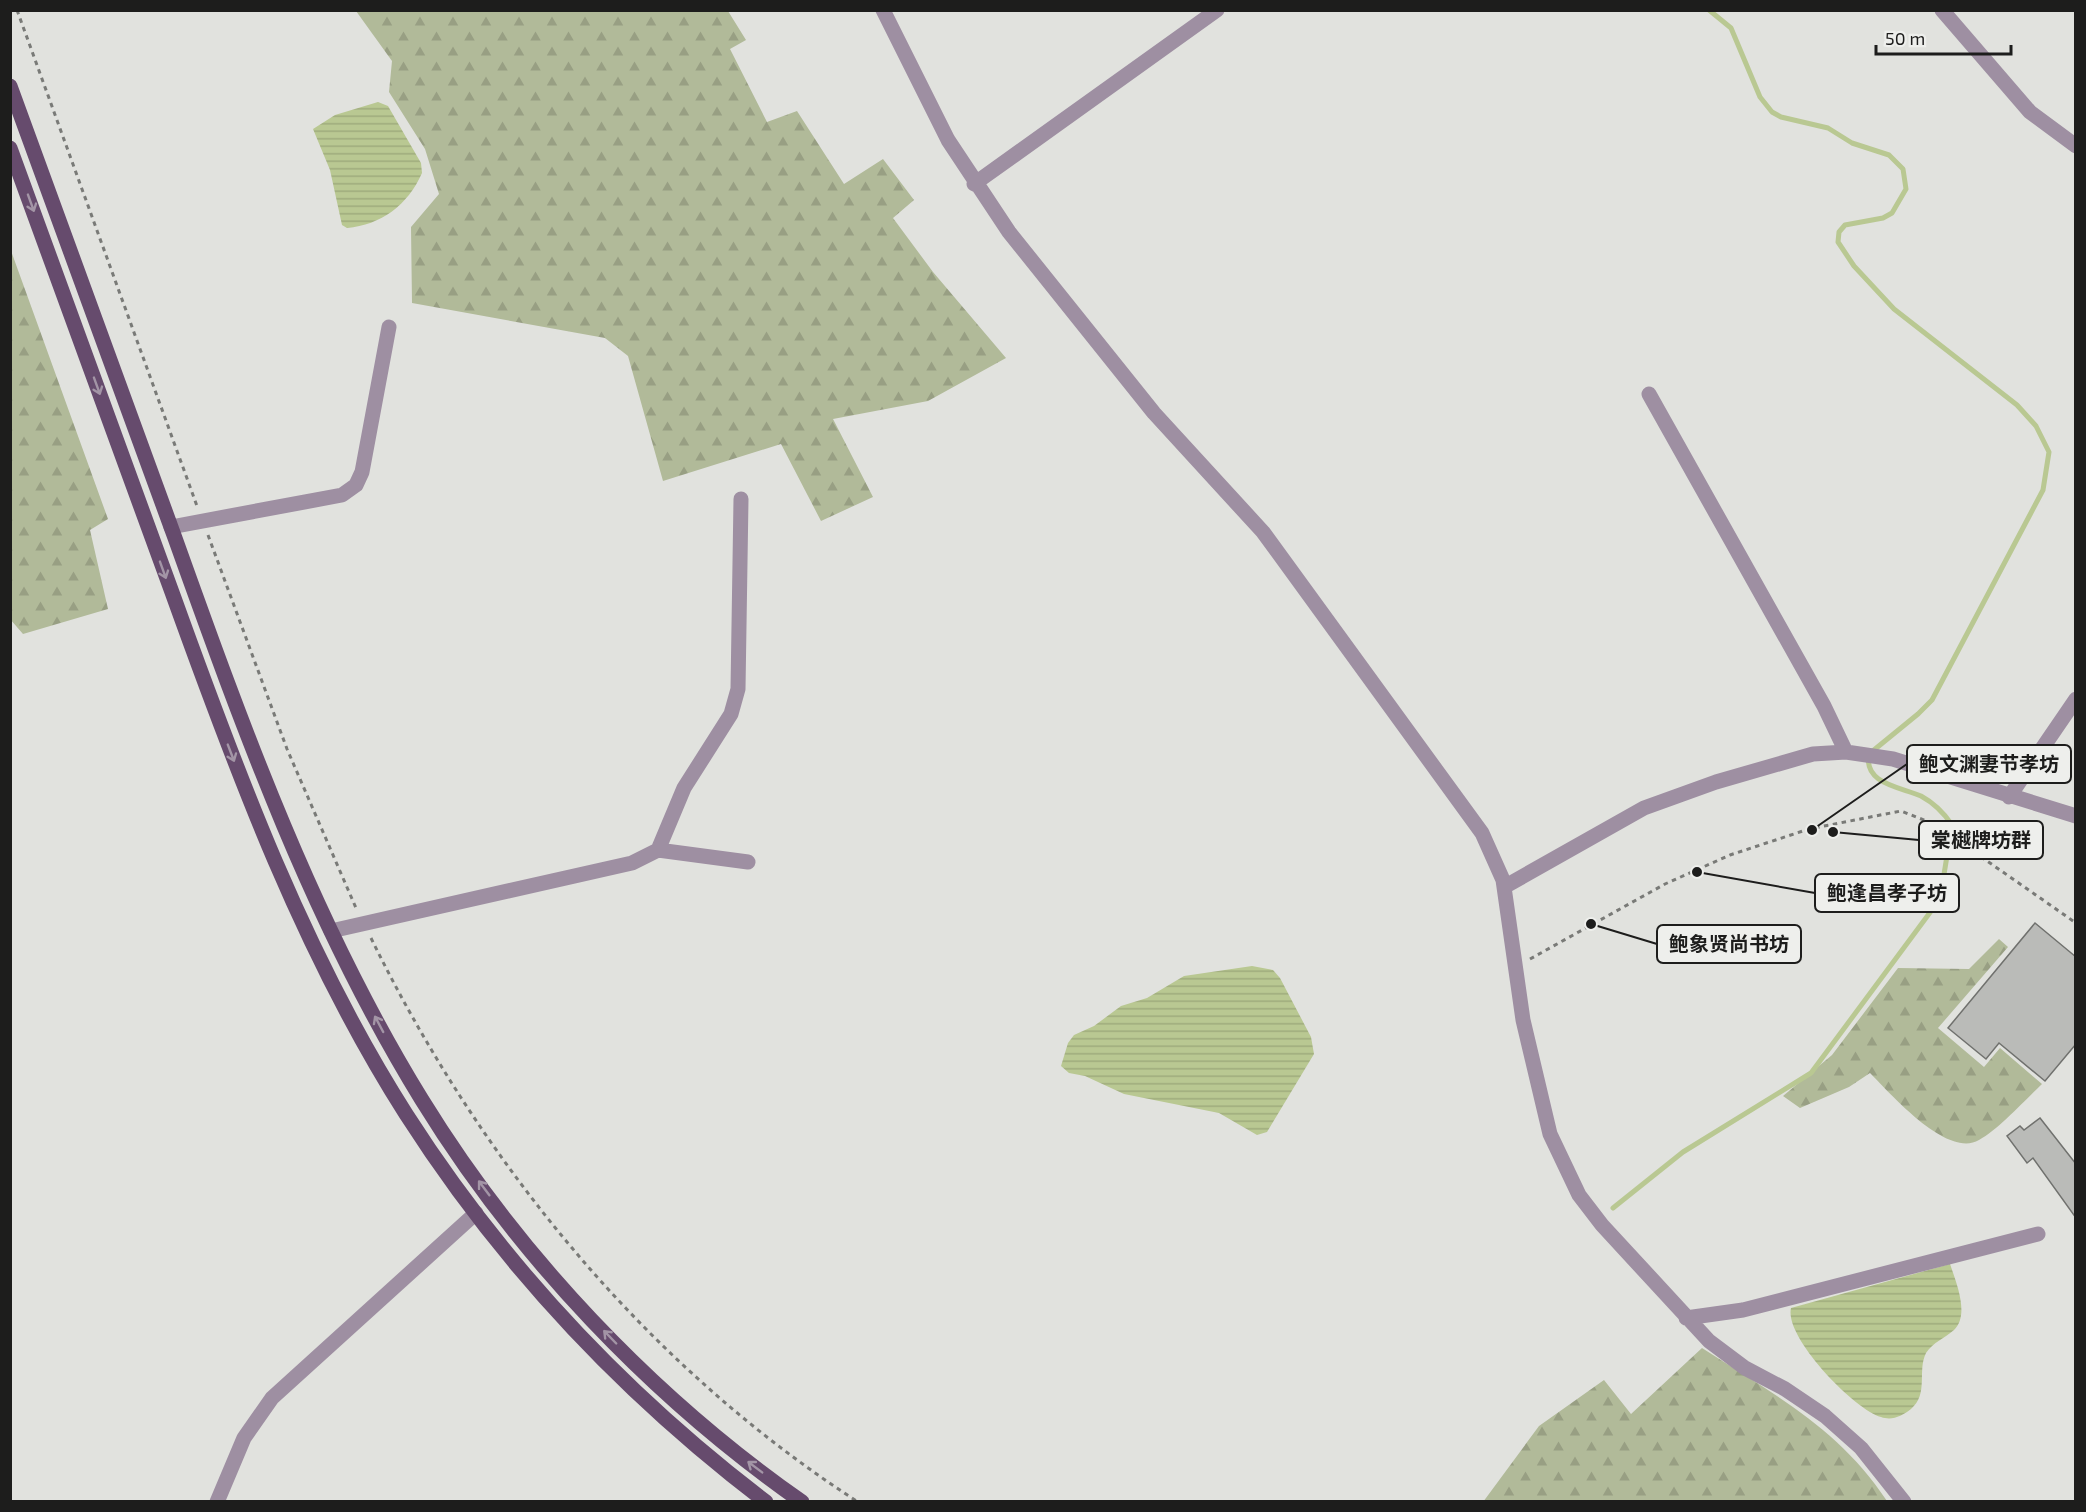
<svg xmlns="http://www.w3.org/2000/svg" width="2086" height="1512" viewBox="0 0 2086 1512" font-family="'Exo 2','Noto Sans SC',sans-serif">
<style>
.forest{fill:url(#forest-firs)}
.water{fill:url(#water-rules)}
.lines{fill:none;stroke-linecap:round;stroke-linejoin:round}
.stream{stroke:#b9c892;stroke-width:5}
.building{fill:#babbb8;stroke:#70716e;stroke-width:1.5}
.path{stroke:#797a77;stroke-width:3;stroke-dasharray:4.5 4.5;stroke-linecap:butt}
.minor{stroke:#9e8fa2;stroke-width:15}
.major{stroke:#664b6d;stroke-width:15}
.oneway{stroke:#a395a6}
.leader{fill:none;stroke:#1d1d1c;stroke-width:2}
.callout-dot{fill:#1d1d1c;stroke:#eeefec;stroke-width:2}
.callout{fill:#eeefec;stroke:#1d1d1c;stroke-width:2}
.callout-label{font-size:20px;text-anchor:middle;font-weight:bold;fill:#1d1d1c}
</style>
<defs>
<pattern id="forest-firs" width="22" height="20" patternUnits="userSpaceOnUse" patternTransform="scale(1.5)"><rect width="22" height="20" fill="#b1ba99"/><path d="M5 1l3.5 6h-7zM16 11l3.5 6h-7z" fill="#989f83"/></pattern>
<pattern id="water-rules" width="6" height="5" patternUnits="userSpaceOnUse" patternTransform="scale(1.5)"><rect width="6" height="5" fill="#b9c892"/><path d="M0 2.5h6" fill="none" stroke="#9fab7d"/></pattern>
</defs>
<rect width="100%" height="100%" fill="#e1e2de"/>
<path class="forest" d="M356,11H728L746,40L730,49L767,122L797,111L844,184L883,159L914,200L893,218L933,272L1006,358L928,401L833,419L873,497L821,521L781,444L663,481L628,356L605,338L412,303L411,227L439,194L425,149L389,92L392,61Z
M10,248L108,519L90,530L108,609L23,634L10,619Z
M1999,939L2008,947L1938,1028L1984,1067L2000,1048L2042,1084C2025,1100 1999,1129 1979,1140C1947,1159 1890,1093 1870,1073L1849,1087L1800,1108L1783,1096L1832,1055L1898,968L1969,969Z
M1702,1348C1773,1394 1839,1428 1887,1501L1483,1502L1539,1426L1604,1380L1631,1414Z"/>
<path class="water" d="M378,102L388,106L421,163L422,173C408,205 381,225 347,228L342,225L330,170L313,129L335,115Z
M1252,966L1273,970L1280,978L1311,1037L1314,1054L1267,1132L1257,1135L1219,1113L1124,1094L1085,1076L1069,1073L1061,1066L1068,1043L1074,1035L1094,1026L1121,1006L1147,998L1184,976Z
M1950,1264C1956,1282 1970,1315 1954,1330C1945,1338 1933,1342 1926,1353C1917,1371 1929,1394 1911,1409C1902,1416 1892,1421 1881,1417C1854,1409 1784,1337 1791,1308Z"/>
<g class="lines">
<path class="stream" d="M1613,1208L1683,1152L1811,1073L1940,899L1952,825C1944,813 1934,803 1921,796C1901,787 1863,784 1869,754L1918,714L1932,700L2043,490L2049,452L2036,426L2017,405L1894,309L1854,266L1838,242L1839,232L1845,225L1883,218L1892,213L1906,189L1903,169L1889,155L1852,143L1828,128L1781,117L1772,112L1760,97L1731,28L1709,10"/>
</g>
<path class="building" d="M2035,923L2076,957V1044L2045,1081L1999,1043L1986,1059L1948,1028Z
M2040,1118L2076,1164V1218L2033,1158L2027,1163L2007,1136L2020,1126L2024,1130Z"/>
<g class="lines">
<path class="path" d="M17,10L197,506
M208,535L287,749L356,908
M371,938C481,1163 646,1365 858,1502
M1530,959L1665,884L1730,855L1809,829L1901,811L1934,824L2076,923"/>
<path class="minor" d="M883,10L948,140L1009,232L1154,413L1263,532L1482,833L1503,880L1523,1020L1550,1134L1579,1195L1602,1225L1709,1341L1745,1368L1785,1389L1825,1416L1861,1448L1904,1502
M1942,10L2030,112L2076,146
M974,184L1217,10
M1649,394L1824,706L1846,752
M171,527L342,495L356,485L362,472L389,327
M2009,797L2076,699
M658,850L684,788L731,714L738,689L741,499
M1504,887L1644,808L1716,782L1813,754L1846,752L1893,759L2076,816
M331,931L632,863L658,850L748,862
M1686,1318L1743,1310L2038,1234
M217,1502L244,1438L272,1398L476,1213"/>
<path class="major" d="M10,86C65,237 120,388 175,538C244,731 314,925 422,1100C518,1256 652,1397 802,1502
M10,148C65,297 119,446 173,595C237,773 304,954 406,1114C502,1264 624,1394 766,1502"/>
</g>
<defs><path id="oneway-shaft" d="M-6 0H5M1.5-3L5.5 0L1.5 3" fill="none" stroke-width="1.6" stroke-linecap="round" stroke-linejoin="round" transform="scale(1.5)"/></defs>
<g class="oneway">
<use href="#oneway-shaft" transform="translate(31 203) rotate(70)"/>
<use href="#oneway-shaft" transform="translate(97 386) rotate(70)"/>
<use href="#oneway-shaft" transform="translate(163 570) rotate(70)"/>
<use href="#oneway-shaft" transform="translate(231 753) rotate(69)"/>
<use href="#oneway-shaft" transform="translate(379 1024) rotate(-118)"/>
<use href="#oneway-shaft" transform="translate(484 1188) rotate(-127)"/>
<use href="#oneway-shaft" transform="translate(610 1337) rotate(-134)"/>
<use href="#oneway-shaft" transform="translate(755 1467) rotate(-143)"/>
</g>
<path class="leader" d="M1812 830L1907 764M1833 832L1919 840M1697 872L1815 893M1591 924L1657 944"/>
<g class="callout-dot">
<circle cx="1812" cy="830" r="6"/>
<circle cx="1833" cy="832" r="6"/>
<circle cx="1697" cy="872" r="6"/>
<circle cx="1591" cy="924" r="6"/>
</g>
<g class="callout">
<rect x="1907" y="745" width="164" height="38" rx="6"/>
<rect x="1919" y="821" width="124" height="38" rx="6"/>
<rect x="1815" y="874" width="144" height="38" rx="6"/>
<rect x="1657" y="925" width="144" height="38" rx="6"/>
</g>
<g class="callout-label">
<text x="1989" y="771">鲍文渊妻节孝坊</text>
<text x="1981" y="847">棠樾牌坊群</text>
<text x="1887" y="900">鲍逢昌孝子坊</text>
<text x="1729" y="951">鲍象贤尚书坊</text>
</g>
<rect width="2086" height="1512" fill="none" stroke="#1d1d1c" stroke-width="24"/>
<path d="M1876 45v9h135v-9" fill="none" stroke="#1d1d1c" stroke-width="3"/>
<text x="1885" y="45" font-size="18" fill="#1d1d1c" stroke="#eeefec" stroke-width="4.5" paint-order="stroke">50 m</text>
</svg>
